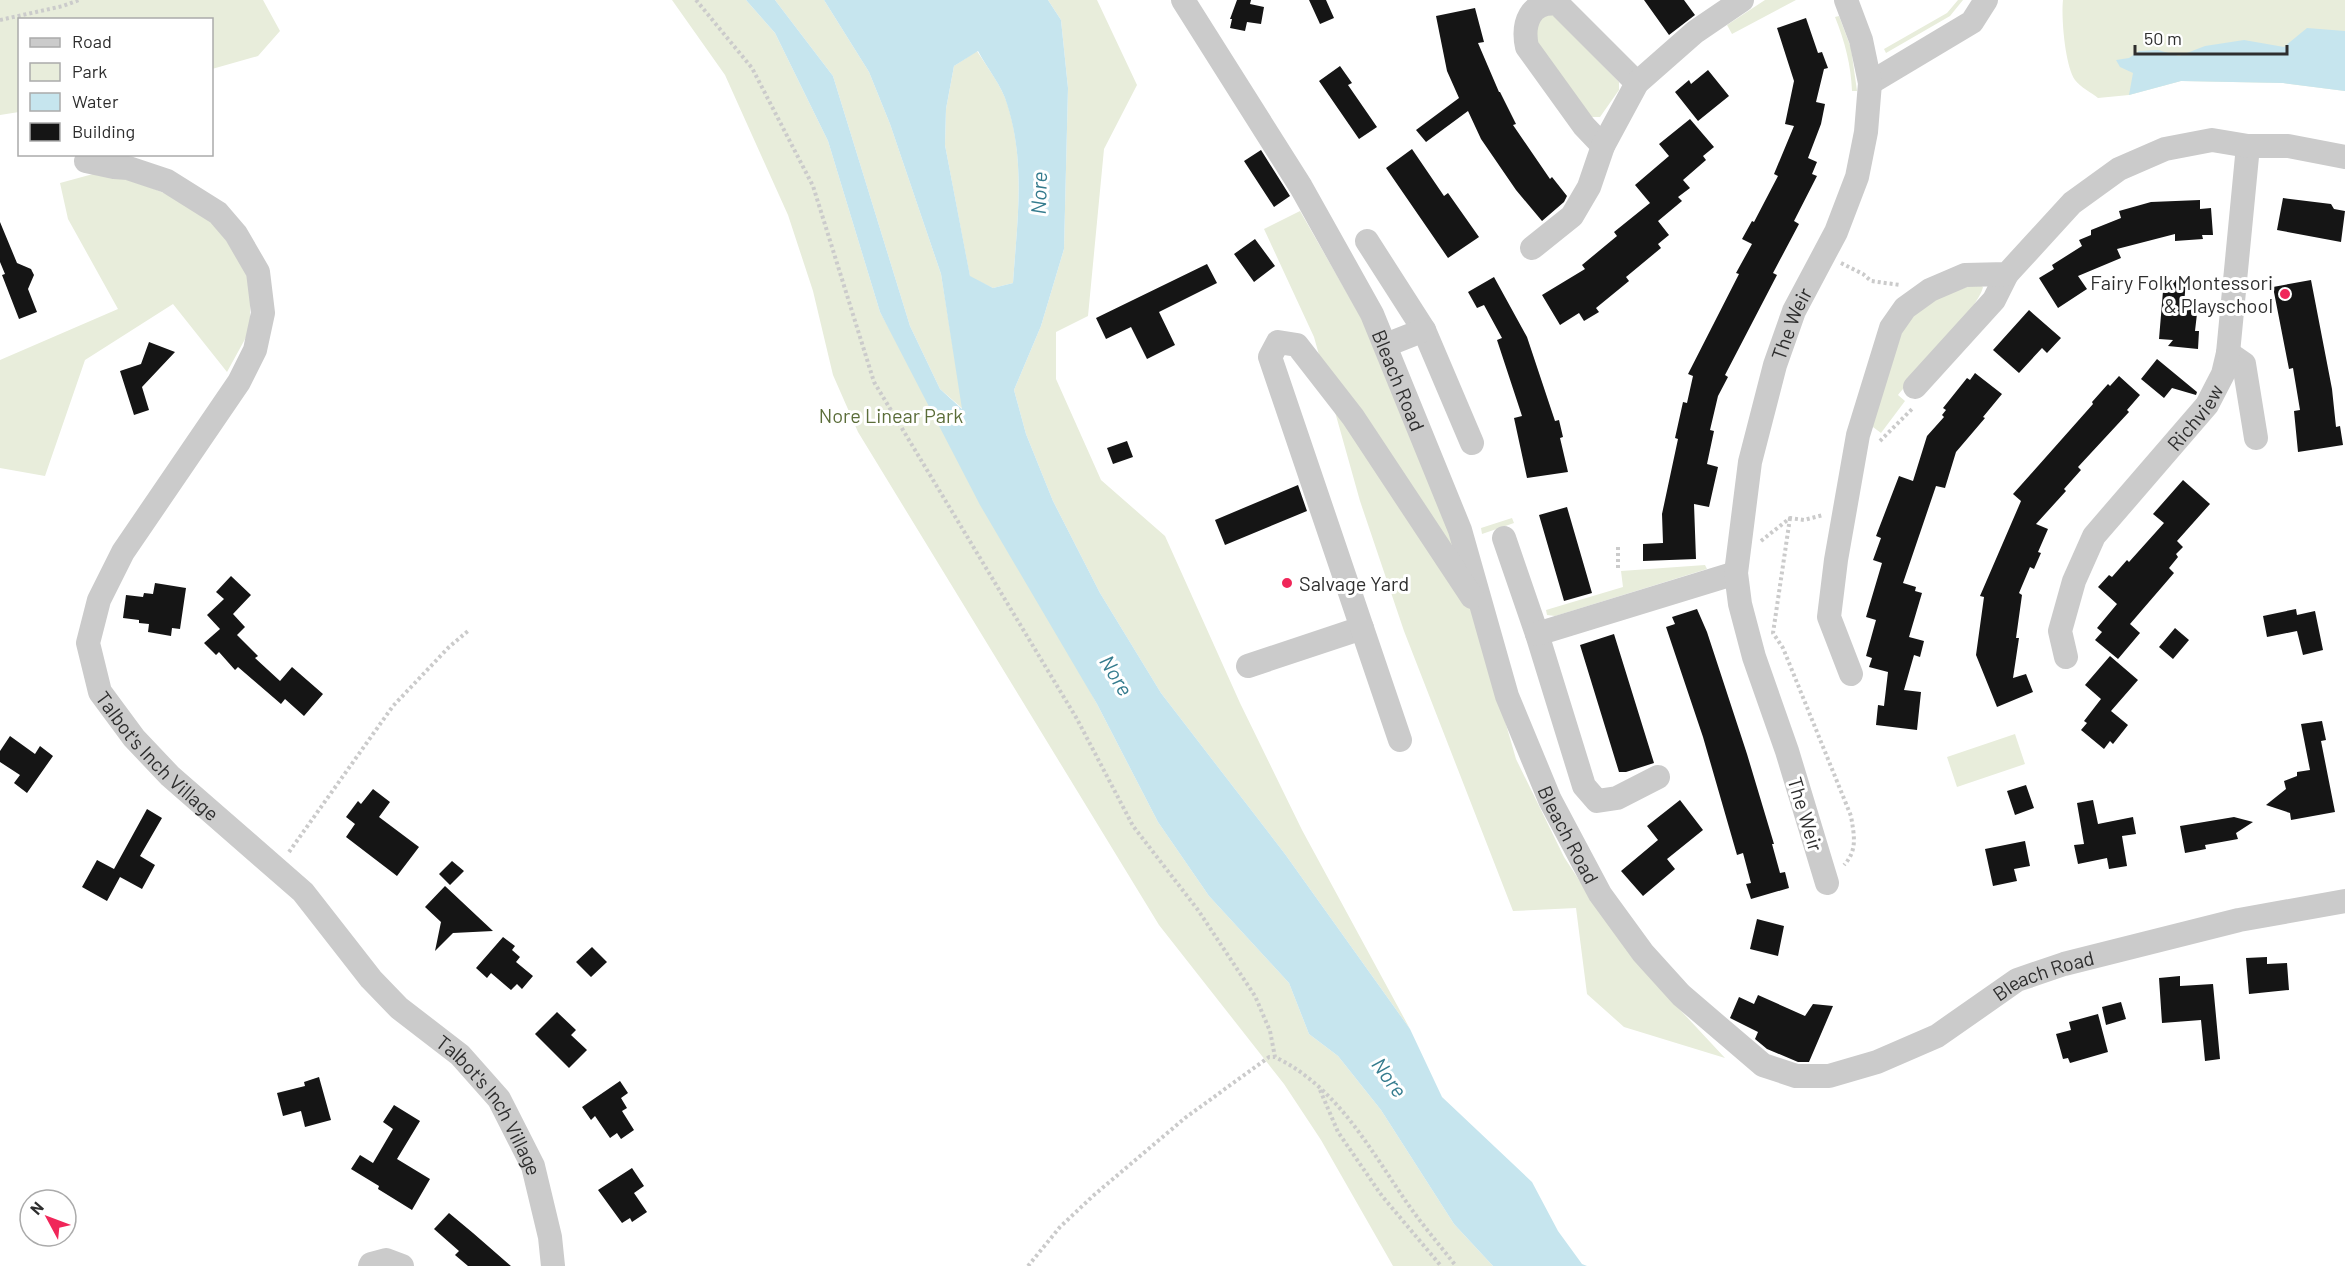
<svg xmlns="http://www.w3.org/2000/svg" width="2345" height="1266" viewBox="0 0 2345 1266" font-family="Barlow,sans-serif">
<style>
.green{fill:#e8eddb}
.water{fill:#c6e5ee;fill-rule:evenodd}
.building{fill:#151515}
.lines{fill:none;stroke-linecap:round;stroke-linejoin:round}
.path{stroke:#cbcbcb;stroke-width:4;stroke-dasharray:3 3;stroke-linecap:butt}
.minor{stroke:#cbcbcb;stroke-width:24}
.poi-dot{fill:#f02659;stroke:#fff;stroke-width:2}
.labels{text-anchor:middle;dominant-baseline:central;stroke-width:6;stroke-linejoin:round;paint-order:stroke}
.poi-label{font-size:20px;fill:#2e2e2e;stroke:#fff;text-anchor:end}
.street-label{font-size:20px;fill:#2e2e2e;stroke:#fff}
.park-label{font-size:20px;fill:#5b6d39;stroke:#fff}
.water-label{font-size:21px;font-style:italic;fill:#357c8e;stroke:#fff}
</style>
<rect width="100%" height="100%" fill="#fff"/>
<path class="green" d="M0,0H263L280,31L258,56L212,69V20H20L19,112L0,115Z
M672,0H746L775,33L828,141L880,312L1097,704L1158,822L1209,896L1289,983L1309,1034L1338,1056L1381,1110L1454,1224L1493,1266H1393L1321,1140L1284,1084L1159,925L858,432L833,375L813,291L788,215L725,75Z
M775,0H824L869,72L890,124L941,274L963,409L940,389L910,326L833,76Z
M1048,0H1097L1137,85L1104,149L1088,316L1056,332V379L1101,480L1165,536L1240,703L1302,830L1410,1029L1285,854L1161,693L1100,593L1053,501L1026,434L1014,390L1041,326L1064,249L1068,88L1061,20Z
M1765,0H1796L1732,34L1727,25Z
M1958,0H1963L1950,16L1886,53L1884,49L1947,13Z
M2063,0H2345V91L2283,83L2181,81L2129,95L2098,98C2092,93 2080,87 2075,80C2065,66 2061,17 2063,0Z
M1547,8L1619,82V90L1600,117H1588L1534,42L1531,28Z
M1839,16L1851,48L1857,91H1852C1851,65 1845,42 1835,17Z
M977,51C987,67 1001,85 1007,103C1026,162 1017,223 1013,283L993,288L970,277L945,145L946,109L954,66Z
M114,173L204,209L250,274V330L227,372L173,304L85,360L45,476L0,468V360L118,309L68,219L60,183L93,174Z
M1300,211L1375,342L1450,530L1516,759L1564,857L1605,920L1670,999L1725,1058L1624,1027L1587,994L1576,908L1513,911L1404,631L1360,501L1314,337L1264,229Z
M1977,283L1983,287C1979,308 1915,375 1898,395L1905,401L1881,433L1869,424L1907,317L1930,301Z
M1512,518L1514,523L1482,534L1481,528Z
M1705,565L1707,569L1555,616L1547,615L1546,610L1623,587L1621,571Z
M2015,734L2025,764L1957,787L1947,757Z"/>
<path class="water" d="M746,0H775L833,76L910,326L940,389L962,409L941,274L890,124L869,72L824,0H1048L1061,20L1068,88L1064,249L1041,326L1014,390L1026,434L1053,501L1100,593L1161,693L1285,854L1410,1029L1442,1097L1532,1182L1558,1231L1582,1264L1587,1266H1493L1454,1224L1381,1110L1338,1056L1309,1034L1289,983L1209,896L1158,822L1097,704L980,505L880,312L828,141L775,33ZM978,51C987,68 1002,86 1007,104C1026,163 1017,222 1013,283L993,288L970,276L945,145L946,109L954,66Z
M2307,28L2345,31V91L2283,83L2181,81L2129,95L2133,73L2120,67L2116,60L2129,58L2139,51L2158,50L2179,56L2205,46L2244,40L2284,47Z"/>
<path class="building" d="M1237,0H1251L1250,4L1264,7L1261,24L1247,22L1245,31L1230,28L1232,19H1230Z
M1309,0H1326L1334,18L1320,24Z
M1644,0H1684L1695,15L1669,35Z
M1475,8L1484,42L1478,43L1499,92H1500L1516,124L1513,125L1550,179L1552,177L1567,196L1564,202L1542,221L1516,190L1481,139L1468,111L1426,142L1416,130L1459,98L1447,71L1436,16Z
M1806,18L1818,53L1822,52L1828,68L1824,69L1816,102L1825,104L1821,124L1808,158L1817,162L1812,174L1817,176L1794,221L1799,224L1773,273L1777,275L1725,375L1728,377L1718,396L1710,430L1714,431L1707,464L1718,467L1709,507L1694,504L1696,559L1643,561V544L1663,543L1662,514L1678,439L1675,438L1683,402L1687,403L1693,376L1688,374L1739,274L1736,273L1752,244L1742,239L1752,221L1754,222L1778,176L1774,174L1794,126L1785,124L1794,81L1777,28Z
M1340,66L1352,83L1348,85L1377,127L1359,139L1319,81Z
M1708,70L1729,96L1698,121L1675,92L1689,80L1691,84Z
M1690,119L1714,147L1703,156L1706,160L1683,180L1690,188L1678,197L1682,201L1658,221L1669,235L1658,244L1661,248L1626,277L1629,281L1596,308L1599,312L1584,321L1579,313L1560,325L1542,295L1585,269L1582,265L1617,236L1614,232L1650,203L1635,185L1669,156L1659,144Z
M1412,149L1444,196L1448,193L1479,237L1448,258L1386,168Z
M1261,150L1290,196L1274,207L1244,161Z
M2283,198L2331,204L2334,209L2345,211L2341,242L2277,230Z
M2200,200V209L2211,208L2213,235H2202L2203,239L2175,241V234L2117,249L2121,258L2078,276L2087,289L2058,308L2039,278L2054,269L2052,265L2082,246L2079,240L2091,235V230L2121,218L2119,211L2151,202Z
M0,222L17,263L31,269L34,275L28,289L37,312L19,319L2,275L5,274L0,262Z
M1255,239L1275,266L1254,282L1234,254Z
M1207,264L1217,283L1159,312L1175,345L1147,359L1131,327L1106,339L1096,318Z
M1494,277L1527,337L1555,421L1559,420L1563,437L1560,438L1568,472L1527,478L1514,418L1522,416L1497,340L1502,338L1484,305L1477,308L1468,292Z
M2164,279L2186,281L2184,304L2198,305L2195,331H2199L2198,349L2168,346L2173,340L2159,339Z
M2311,280L2332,389L2336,427L2340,426L2343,445L2298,452L2294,411L2300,410L2293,368L2289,369L2273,287Z
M2029,310L2061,338L2047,353L2042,348L2019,373L1993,350Z
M149,342L175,352L142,387L149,410L134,415L120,371L141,364Z
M2157,359L2197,392L2196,395L2172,388L2164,398L2141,379Z
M1975,373L2002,394L1983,417L1985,418L1956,452L1945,488L1936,486L1903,583L1916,587L1915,591L1922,593L1909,637L1924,641L1920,657L1914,655L1904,690L1921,692L1917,730L1876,725L1878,705L1884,706L1888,672L1869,667L1872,658L1866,656L1876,620L1866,617L1882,563L1873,560L1881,538L1876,536L1899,476L1913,481L1927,436L1944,417L1942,415L1946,410L1943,408L1967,378L1970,380Z
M2119,376L2140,395L2127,410L2129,412L2078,467L2081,470L2064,489L2066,491L2036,524L2048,529L2038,552L2041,553L2034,569L2030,567L2019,593L2022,595L2016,638H2019L2013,678L2026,674L2033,692L1997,707L1976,655L1984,597L1980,596L2021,501L2013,494L2093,404L2092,402L2108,384L2110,386Z
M1127,441L1133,457L1113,464L1107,448Z
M2183,480L2210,504L2177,541L2183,547L2176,554L2178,557L2169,568L2174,573L2130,624L2140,633L2118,659L2095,640L2102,632L2097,628L2117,604L2098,587L2109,575L2112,577L2127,560L2129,562L2164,523L2153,514Z
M1298,485L1307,511L1225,545L1215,520Z
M1567,507L1592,593L1564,601L1539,515Z
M231,576L251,595L233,614L245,627L237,635L258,656L255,658L280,681L292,667L323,694L304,716L285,699L281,704L238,667L235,670L219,652L216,655L204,643L220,629L207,615L224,599L216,592Z
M155,583L186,588L180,629L172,628L171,636L148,632L149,624L139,623V620L123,618L126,595L143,597L144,593L153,594Z
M1697,609L1707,632L1747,754L1774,844H1772L1780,873L1785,872L1789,888L1751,899L1746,884L1751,883L1743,853L1737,855L1703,737L1666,627L1675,624L1672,617Z
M2296,609L2297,615L2315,611L2323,650L2303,655L2297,631L2267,637L2263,616Z
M2175,628L2189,640L2173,659L2159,647Z
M1614,634L1654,763L1626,772H1619L1580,645Z
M2110,656L2138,680L2111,711L2128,725L2113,744L2110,741L2104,749L2081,730L2087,723L2084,721L2101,699L2085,685Z
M2322,721L2326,740L2321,741L2335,812L2291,820L2290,813L2266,805L2286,789L2284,781L2297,776V772L2310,770L2301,724Z
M10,736L35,754L40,746L53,756L27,793L14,783L20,775L0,762V751Z
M2026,785L2034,808L2015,815L2007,791Z
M373,789L390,802L379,817L419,847L397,876L346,837L355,824L346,817L358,801L361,804Z
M1680,800L1703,830L1667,859L1675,869L1643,896L1621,871L1658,840L1647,826Z
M2093,800L2098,824L2133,817L2136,834L2122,836L2127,866L2109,869L2107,858L2078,864L2074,845L2084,844L2077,803Z
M147,809L162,818L140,856L155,865L142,889L120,877L107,901L82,887L97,860L114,869Z
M2234,817L2253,822L2236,833L2238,839L2205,845L2206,849L2185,853L2180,826Z
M2025,841L2030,866L2014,869L2017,881L1993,886L1985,849Z
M452,861L464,871L450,885L439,874Z
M445,886L493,931L453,933L435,951L441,922L425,907Z
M1757,919L1784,926L1778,956L1750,949Z
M503,937L515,946L512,950L520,957L516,962L533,976L522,989L517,984L511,990L491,973L487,978L476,968Z
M592,947L607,962L591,977L576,962Z
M2267,957V964L2287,963L2289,990L2249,994L2246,958Z
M2180,976V986L2213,984L2220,1059L2205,1061L2201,1020L2162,1023L2159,978Z
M1758,995L1805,1016L1813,1004L1833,1006L1809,1062H1798L1767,1049L1755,1039L1758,1032L1730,1018L1739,997L1754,1004Z
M2121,1002L2126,1019L2106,1025L2102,1007Z
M557,1012L576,1030L571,1035L587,1050L569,1068L535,1034Z
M2098,1014L2108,1052L2070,1063L2068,1058L2063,1059L2056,1034L2071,1030L2069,1022Z
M319,1077L331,1120L305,1127L301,1111L283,1116L277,1093L305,1086L304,1082Z
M620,1081L628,1093L621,1098L627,1108L622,1111L634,1130L621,1139L617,1133L610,1138L595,1116L591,1120L582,1107Z
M394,1105L420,1121L397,1159L430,1179L412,1210L378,1189L379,1186L351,1169L360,1155L373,1163L393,1129L383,1122Z
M632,1168L644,1186L634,1193L647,1212L632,1222L630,1218L622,1223L598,1190Z
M449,1213L473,1233L511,1266H468L455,1255L459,1251L434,1229Z"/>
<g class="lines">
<path class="path" d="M696,0L752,68L813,186L874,382L1077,719L1133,826L1198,910L1255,996L1270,1031L1275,1057C1335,1086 1367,1144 1403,1197C1419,1221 1438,1243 1456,1266
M0,20L63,6L79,0
M1841,263L1863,274L1871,281L1900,285
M1880,441L1913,408
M1790,518L1773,633L1783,648L1851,816C1854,835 1858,850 1844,865
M1761,541L1790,518L1804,520L1823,515
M1618,547V569
M289,852L393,706L449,647L468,631
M1320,1090L1338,1132L1382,1196L1441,1266
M1028,1266L1060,1227L1094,1195L1185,1118L1269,1057H1275"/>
<g class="minor">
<path id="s1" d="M1183,0L1301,187L1372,314L1460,530L1507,696L1550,800L1600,894L1643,953L1681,995L1763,1065L1796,1076H1829L1877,1062L1937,1036L2017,980L2064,964L2239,920L2345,901"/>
<path d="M1870,83L1972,22L1986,0"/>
<path d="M1603,146L1584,126L1527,47C1522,24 1530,0 1558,4L1637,83"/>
<path id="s2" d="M86,161L114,167L128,168L167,181L218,213L236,234L258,272L263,313L255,350L239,382L123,552L99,600L88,643L100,692L134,738L170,776L303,892L371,979L399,1008L460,1055L499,1099L533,1166L550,1237L553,1266"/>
<path d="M1367,241L1424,330L1472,443"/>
<path d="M1532,248L1572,216L1589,187L1603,146L1637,83L1695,32L1742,0"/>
<path d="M1386,345L1424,330"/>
<path d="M2228,353L2244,364L2256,438"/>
<path d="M1915,387L1994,300L2007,274"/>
<path d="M1504,538L1537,634L1584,786L1597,801L1617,798L1658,777"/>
<path d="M1537,634L1736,573"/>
<path id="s3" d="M2066,657L2060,631L2074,581L2094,536L2207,405L2223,374L2228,353L2248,146"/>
<path d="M1248,666L1362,628"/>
<path d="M1851,674L1829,617L1836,560L1858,435L1891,328L1905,308L1930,290L1965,275L2007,274L2072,203L2119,169L2165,149L2212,140L2248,146H2288L2345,157"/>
<path d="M1400,740L1270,357L1278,342L1297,345L1353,417L1472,597"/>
<path id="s4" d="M1827,883L1787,751L1754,657L1740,604L1736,573L1750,462L1775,365L1794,311L1836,232L1857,177L1866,132L1870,83L1861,40L1846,0"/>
<path d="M370,1266L371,1264L386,1260L402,1266"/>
</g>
</g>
<g class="poi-dot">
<circle cx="2285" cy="294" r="6"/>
<circle cx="1287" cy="583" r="6"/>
</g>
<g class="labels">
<g class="poi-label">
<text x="2273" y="282">Fairy Folk Montessori<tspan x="2273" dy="23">&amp; Playschool</tspan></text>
<text x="1299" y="583" text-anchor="start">Salvage Yard</text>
</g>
<g class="street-label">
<text stroke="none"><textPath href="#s4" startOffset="580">The Weir</textPath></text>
<text stroke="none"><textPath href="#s1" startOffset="438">Bleach Road</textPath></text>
<text stroke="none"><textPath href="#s3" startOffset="284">Richview</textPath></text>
<text stroke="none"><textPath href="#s2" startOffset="771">Talbot's Inch Village</textPath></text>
<text transform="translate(1806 814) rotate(73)">The Weir</text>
<text stroke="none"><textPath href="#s1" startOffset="924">Bleach Road</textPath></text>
<text stroke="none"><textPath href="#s1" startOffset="1536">Bleach Road</textPath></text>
<text stroke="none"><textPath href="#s2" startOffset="1257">Talbot's Inch Village</textPath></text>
</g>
<g class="park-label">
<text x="891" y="415">Nore Linear Park</text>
</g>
<g class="water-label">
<text transform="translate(1038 193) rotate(-88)">Nore</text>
<text transform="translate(1117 675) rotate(59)">Nore</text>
<text transform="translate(1390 1077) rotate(54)">Nore</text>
</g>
</g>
<rect x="18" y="18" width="195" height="138" fill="#ffffff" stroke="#ababab" stroke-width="1.5"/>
<rect x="30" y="38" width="30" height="9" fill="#cbcbcb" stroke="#ababab" stroke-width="1.5"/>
<text x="72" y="48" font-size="18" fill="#2e2e2e">Road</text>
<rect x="30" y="63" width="30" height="18" fill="#e8eddb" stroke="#ababab" stroke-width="1.5"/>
<text x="72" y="78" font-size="18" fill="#2e2e2e">Park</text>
<rect x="30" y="93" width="30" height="18" fill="#c6e5ee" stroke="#ababab" stroke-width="1.5"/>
<text x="72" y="108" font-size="18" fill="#2e2e2e">Water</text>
<rect x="30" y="123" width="30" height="18" fill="#151515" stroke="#ababab" stroke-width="1.5"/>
<text x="72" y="138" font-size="18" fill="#2e2e2e">Building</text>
<g transform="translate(48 1218) rotate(311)"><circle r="28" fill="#ffffff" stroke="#ababab" stroke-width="1.5"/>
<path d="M0-4.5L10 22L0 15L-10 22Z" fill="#f02659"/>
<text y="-9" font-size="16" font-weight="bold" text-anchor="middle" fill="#2e2e2e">N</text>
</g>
<path d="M2135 45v9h152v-9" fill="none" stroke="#2e2e2e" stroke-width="3"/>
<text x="2144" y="45" font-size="18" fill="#2e2e2e" stroke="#ffffff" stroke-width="4.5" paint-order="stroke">50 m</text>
</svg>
